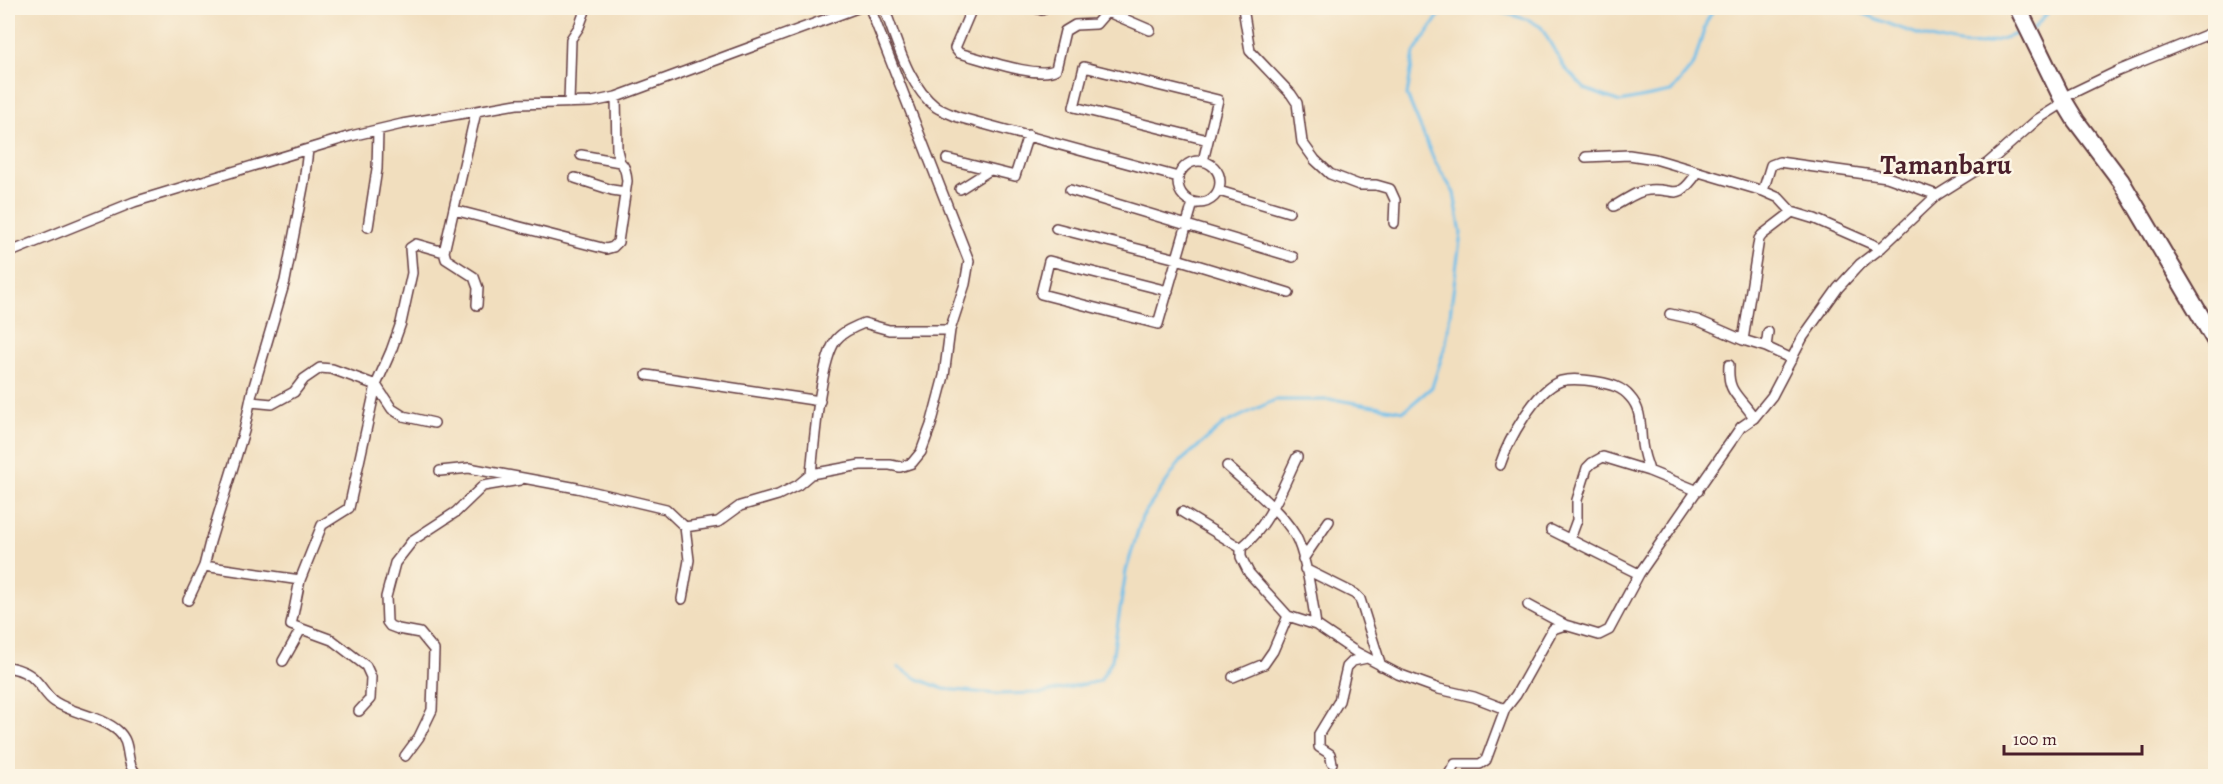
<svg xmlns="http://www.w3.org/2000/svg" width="2223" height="784" viewBox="0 0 2223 784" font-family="Alegreya,serif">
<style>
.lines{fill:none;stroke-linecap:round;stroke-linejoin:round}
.stream{stroke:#6fbfea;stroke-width:3}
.street-casing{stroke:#633c41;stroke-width:12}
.highway-casing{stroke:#633c41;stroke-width:20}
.street{stroke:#fff;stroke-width:9}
.highway{stroke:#fff;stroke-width:16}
.labels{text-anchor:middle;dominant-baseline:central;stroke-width:5;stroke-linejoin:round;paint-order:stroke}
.quarter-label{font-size:27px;font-weight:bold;fill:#4a1f2b;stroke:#fcf5e5}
</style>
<rect width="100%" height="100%" fill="#fcf5e5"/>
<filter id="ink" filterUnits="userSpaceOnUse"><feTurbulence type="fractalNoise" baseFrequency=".0167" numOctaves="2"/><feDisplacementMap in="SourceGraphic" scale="12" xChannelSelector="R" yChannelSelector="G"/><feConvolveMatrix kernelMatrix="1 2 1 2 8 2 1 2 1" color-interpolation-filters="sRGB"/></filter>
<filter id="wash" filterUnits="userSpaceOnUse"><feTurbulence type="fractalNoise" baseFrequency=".008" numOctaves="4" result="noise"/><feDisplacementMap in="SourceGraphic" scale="24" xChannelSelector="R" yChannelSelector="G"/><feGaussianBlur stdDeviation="1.35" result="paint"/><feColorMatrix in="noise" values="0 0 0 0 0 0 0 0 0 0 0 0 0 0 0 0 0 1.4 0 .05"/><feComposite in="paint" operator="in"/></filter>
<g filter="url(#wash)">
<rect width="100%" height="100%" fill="#f1debe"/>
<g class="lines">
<path class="stream" d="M1487,8L1529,20L1541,27L1564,67L1585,89L1620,102L1671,92L1694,64L1706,23L1714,8
M1851,8C1879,21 1950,50 1980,44C1995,42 2010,36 2024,31
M2033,29L2052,8
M898,667L918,679L944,689L997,694L1042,693L1100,681L1112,660L1126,571L1142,517L1180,462L1224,424L1275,400H1338L1404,411L1432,387L1446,344L1461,233L1454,193L1434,160L1407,95L1414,53L1438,17L1450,8"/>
</g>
</g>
<g filter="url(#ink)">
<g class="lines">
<defs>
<path id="street" d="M884,8C897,40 907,85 936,107C942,111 951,114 958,117L1178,177
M972,8L955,48L959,53C979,58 1040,80 1056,69L1065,31L1075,25L1096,24L1110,8
M1036,8L1042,10
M1103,8L1108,12L1150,30
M1243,8L1250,51L1291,94L1297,103L1302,142L1315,160L1330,174L1359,185H1376L1390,189L1395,200L1394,223
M2062,98L2118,71L2216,31
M569,103L571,39L579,27L586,8
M476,112L444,252L446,259L474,277L478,288L477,305
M581,155L620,162
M1586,157L1629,155L1655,159L1763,191L1779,198L1792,212L1815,219L1881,248
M947,159L1015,176L1028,135
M1178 182a21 21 0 1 1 42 0a21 21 0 1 1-42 0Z
M1203,161L1218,100L1084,67L1074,107L1208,140
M575,178L612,190L625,192
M960,189L990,170
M1070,190L1293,257
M1219,191L1289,212
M1763,191L1771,165L1779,162L1887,177L1937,195
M1614,206C1624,201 1638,190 1649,190C1678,188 1676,203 1698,172
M454,210L606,249L613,247L618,242L627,181C626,174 626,167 620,162L617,150L616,97
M368,227L377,169L378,130
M1056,228L1177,259L1289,293
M8,253L134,202L351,136L402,124L517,104L592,102L616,97L857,8
M1168,291L1049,261L1041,294L1158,324L1193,203
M1670,314L1697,320L1743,340L1766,347L1792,359
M1743,340L1759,239L1762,235L1792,212
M1766,347L1768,332
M1729,365C1727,395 1740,395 1754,418
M647,375L820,401
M251,402L272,404L294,392L304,379L320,368L332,369L376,385L392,409L403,416L434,423
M1297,457C1282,488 1269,526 1241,548V557L1249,573L1288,616L1316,625L1356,652L1398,674L1439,689L1474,697L1505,709
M1500,465C1508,441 1535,390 1561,381C1572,378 1587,380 1598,382C1610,384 1622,387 1630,397C1645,413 1638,434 1644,454C1645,460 1648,465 1649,471
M1227,466C1249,486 1280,510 1295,535C1306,554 1313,603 1316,625
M440,471L469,468L577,488L666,509L685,527L718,522L740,506L778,495L798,485L811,474L860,465H890L900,467L912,463L921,452L931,425L944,376L950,330L965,284L969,261L870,8
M811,474C814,445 820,361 836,340C842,332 854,327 864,323L889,330H950
M1182,512L1241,548
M1551,530L1639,574
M1570,539L1577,520V500L1587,468L1592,463L1603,457L1649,471L1698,491
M1303,559L1329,521
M204,566L300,580
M1305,569L1355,594L1360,599L1381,666
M682,599L689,560L685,527
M188,600L204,566L210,542L244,431L252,393L285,281L304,182L308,150
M1528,605L1565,625
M283,661L301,629
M8,667C18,669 29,672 36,681C43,688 47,697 55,702C74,714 101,716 118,731C133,744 123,762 138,776
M1233,677L1264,664L1273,651L1288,616
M359,711L370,699L371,677L366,666L332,640L291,625L300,580L322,525L349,508L376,385L391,351L401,323L412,273L410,248L416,244L444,252
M405,756L419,737L432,710L434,650L420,633L398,629L390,626L387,622L386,597L395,563L413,540L456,512L483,486L520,480
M1332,763L1330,754L1319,747V734L1339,701L1347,667L1353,661L1367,658
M1448,776L1455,764H1480L1486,760L1505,709L1516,695L1553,629L1565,625L1599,635L1609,630L1639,574L1741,427L1754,418L1772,396L1803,337L1838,288L1860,264L1881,248L1937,195L1988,163L2038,119L2065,102"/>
<path id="highway" d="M2018,8L2062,98L2076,121L2121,181L2216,342"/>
</defs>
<use href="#street" class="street-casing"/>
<use href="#highway" class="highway-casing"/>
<use href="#street" class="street"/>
<use href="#highway" class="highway"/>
</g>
</g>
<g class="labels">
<g class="quarter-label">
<text x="1946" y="165">Tamanbaru</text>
</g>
</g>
<rect width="2223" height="784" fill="none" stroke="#fcf5e5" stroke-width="30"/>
<path d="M2004 745v9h138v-9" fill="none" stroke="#4a1f2b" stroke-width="3"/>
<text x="2013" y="745" font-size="18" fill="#4a1f2b" stroke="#fcf5e5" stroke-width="4.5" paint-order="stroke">100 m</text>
</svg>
